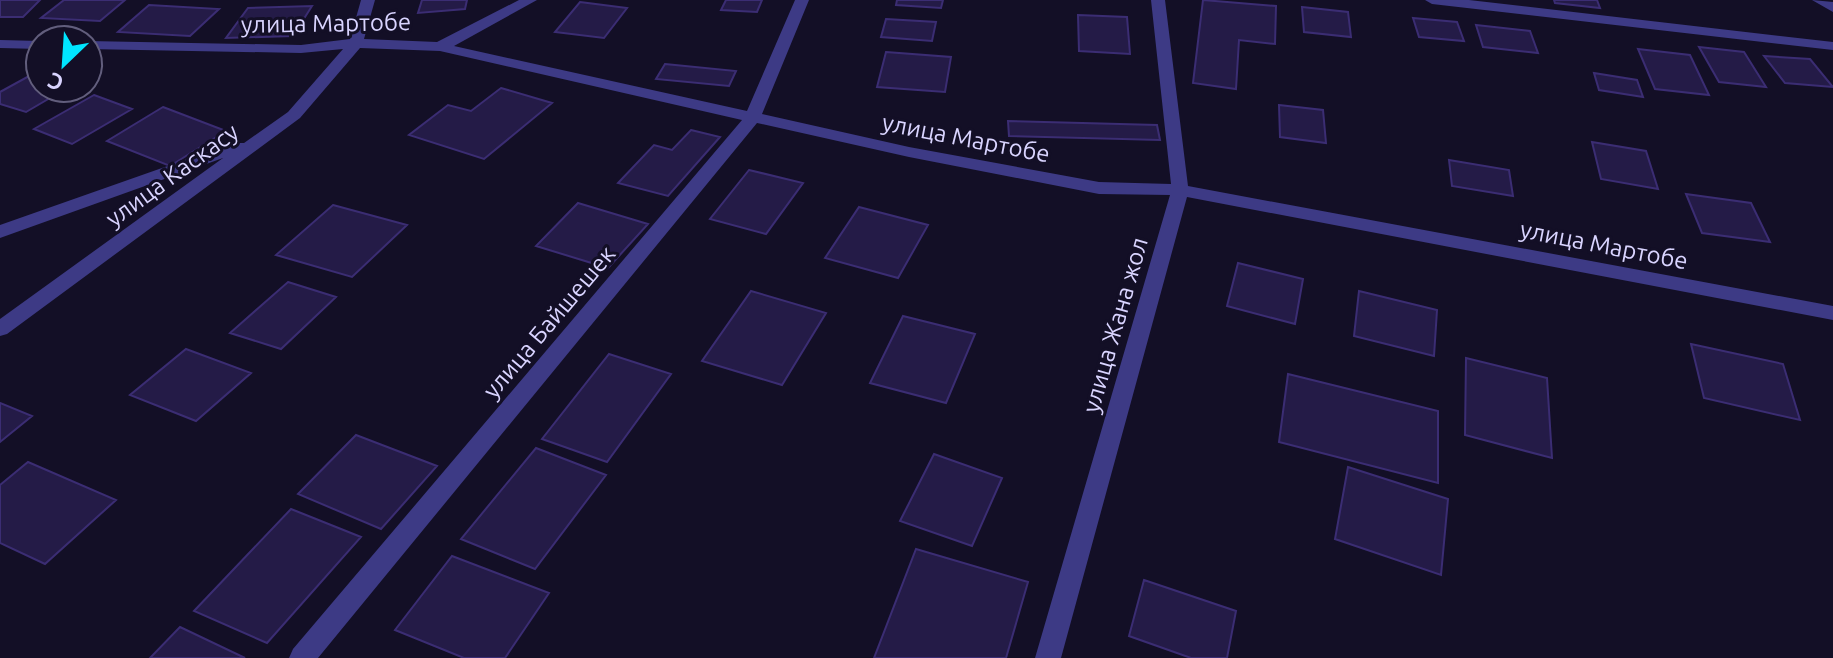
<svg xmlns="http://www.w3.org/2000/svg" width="1833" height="658" viewBox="0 0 1833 658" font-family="Ubuntu,sans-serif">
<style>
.building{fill:#241b47;stroke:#3b2d73;stroke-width:2}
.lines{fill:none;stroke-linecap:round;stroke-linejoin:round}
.minor{fill:#3d3a85;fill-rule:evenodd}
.labels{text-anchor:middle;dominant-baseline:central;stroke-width:6;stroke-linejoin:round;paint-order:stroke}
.street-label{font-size:24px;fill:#d9d4ff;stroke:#130f26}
</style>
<rect width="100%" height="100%" fill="#130f26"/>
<path class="building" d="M0,0H40L23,17H0Z
M64,0H125L100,21L41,18Z
M422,0H467L465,9L418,13Z
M726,0H762L757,12L721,10Z
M897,0H943L941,8L896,5Z
M1203,0L1276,6L1275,44L1239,40L1236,89L1193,83Z
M1554,0H1597L1600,8L1555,3Z
M580,2L627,8L604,38L555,32Z
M149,5L219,9L190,36L118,32Z
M312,6L293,36L226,38L248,8Z
M1302,7L1348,12L1351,37L1304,32Z
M1078,15L1127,17L1130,54L1079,51Z
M1413,18L1457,22L1464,41L1419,37Z
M886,19L936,22L932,41L881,37Z
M1476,25L1530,31L1538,53L1483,47Z
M1699,47L1744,52L1766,87L1719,82Z
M1638,49L1690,55L1709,95L1655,89Z
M886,52L951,57L945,92L877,87Z
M1764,56L1810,59L1833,87L1785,83Z
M665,64L736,71L729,86L656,79Z
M40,70V88H67L26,112L0,104V92Z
M1594,73L1637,80L1643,97L1599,90Z
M501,88L552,103L484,159L409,135L448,105L471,111Z
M94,95L132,109L72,144L34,129Z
M1279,105L1323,110L1326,143L1280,137Z
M163,107L226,131L170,166L107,141Z
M1008,121L1157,125L1160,140L1009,136Z
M691,130L720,137L668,196L618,183L654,145L672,150Z
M1592,142L1646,151L1658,189L1601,179Z
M1449,160L1509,170L1513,196L1452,186Z
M749,170L803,183L766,234L710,219Z
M1686,194L1751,203L1770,242L1702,233Z
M578,203L648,224L608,268L536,246Z
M333,205L407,225L352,277L276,255Z
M859,207L928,225L898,278L825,258Z
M1238,263L1303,279L1295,324L1227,306Z
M288,282L336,297L281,349L230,333Z
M751,291L826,313L782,385L702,361Z
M1359,291L1437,310L1434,356L1354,336Z
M903,316L975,334L946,403L870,383Z
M1691,344L1783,364L1800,420L1704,398Z
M186,349L251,373L196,421L130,395Z
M609,354L671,374L607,462L542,439Z
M1466,358L1547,378L1552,458L1465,435Z
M1288,374L1438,411V483L1279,442Z
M0,403L32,416L0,442Z
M356,435L437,466L381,529L298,494Z
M536,448L606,475L535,569L461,539Z
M934,454L1002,478L972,546L900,521Z
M28,462L116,500L45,564L0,543V485Z
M1348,467L1448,499L1441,575L1335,539Z
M291,509L361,537L267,643L194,611Z
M916,549L1028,582L1006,658H874Z
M452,556L549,593L505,658H464L395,630Z
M1144,580L1236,611L1227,658H1191L1129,636Z
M180,627L245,658H150Z"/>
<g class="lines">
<path class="minor" d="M361,0H375L364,39L437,42L519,0H537L454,46L747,111L795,0H809L762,114L909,147L1099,182L1171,184L1151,0H1165L1188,186L1833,306V320L1187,197L1061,658H1035L1170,195L1099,194L909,157L757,123L318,658H289L293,649L742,120L440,51L360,48L300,118L7,334L0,336V319L223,158L0,238V225L233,143H244L288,112L343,49L301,53L88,49V41L301,45L350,39Z
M1425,0H1469L1833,42V50L1432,4Z
M1812,0L1833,2V12Z
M0,40L40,41V49L0,48Z"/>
</g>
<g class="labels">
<g class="street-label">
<text transform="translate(326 23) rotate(-1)">улица Мартобе</text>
<text transform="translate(966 138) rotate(11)">улица Мартобе</text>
<text transform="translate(172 175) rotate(-36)">улица Каскасу</text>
<text transform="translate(1604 245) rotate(11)">улица Мартобе</text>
<text transform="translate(549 322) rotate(-50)">улица Байшешек</text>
<text transform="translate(1115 325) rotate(-74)">улица Жана жол</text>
</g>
</g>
<g transform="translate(64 64) rotate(205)"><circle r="38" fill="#130f26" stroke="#625e7d" stroke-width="2"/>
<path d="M0-6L14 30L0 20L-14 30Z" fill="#00e5ff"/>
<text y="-12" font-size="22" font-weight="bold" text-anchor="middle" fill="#d9d4ff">С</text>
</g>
</svg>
